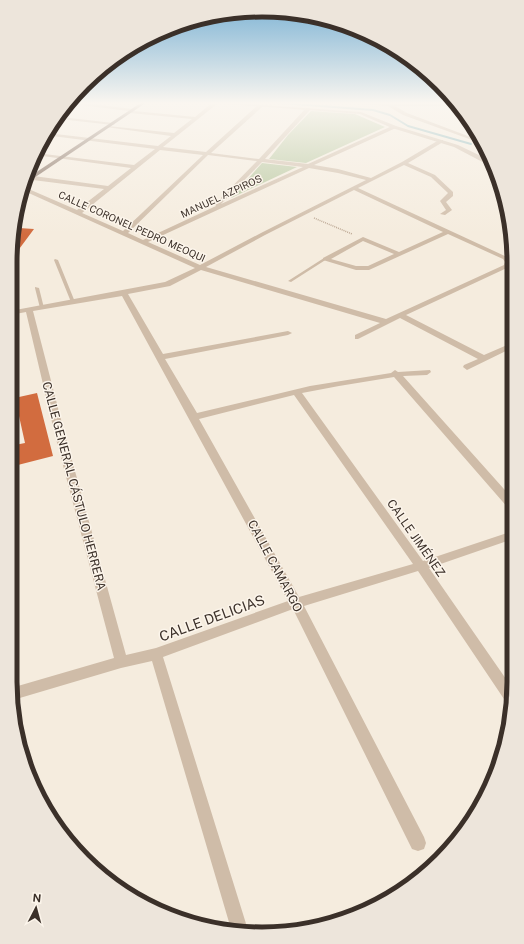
<svg xmlns="http://www.w3.org/2000/svg" width="524" height="944" viewBox="0 0 524 944" font-family="'Public Sans',sans-serif">
<style>
.green{fill:#b5c69c}
.lines{fill:none;stroke-linecap:round;stroke-linejoin:round}
.stream{stroke:#79afb6;stroke-width:2}
.building{fill:#d26c3f}
.path{stroke:#bba692;stroke-width:1.5;stroke-dasharray:1 1;stroke-linecap:butt}
.service{fill:#cfbca8;fill-rule:evenodd}
.minor{fill:#cfbca8;fill-rule:evenodd}
.tertiary{fill:#cfbca8;fill-rule:evenodd}
.primary{fill:#7f6858;fill-rule:evenodd}
.labels{text-anchor:middle;dominant-baseline:central;stroke-width:3;stroke-linejoin:round;paint-order:stroke}
.far-street-label{font-size:10px;fill:#3b3029;stroke:#fcf5eb}
.street-label{font-size:12px;fill:#3b3029;stroke:#fcf5eb}
.near-street-label{font-size:14px;fill:#3b3029;stroke:#fcf5eb}
.rim{fill:none;stroke:#3b3029;stroke-width:5}
</style>
<rect width="100%" height="100%" fill="#f5ecde"/>
<path class="green" d="M311,111L355,114L385,127L306,163L269,159L288,135Z
M262,163L297,167L231,198Z"/>
<g class="lines">
<path class="stream" d="M269,102L373,110L390,115L408,126L471,144"/>
</g>
<path class="building" d="M19,228L34,229L11,260V246L13,231H16Z
M37,393L53,456L10,467V446L25,443L19,416L10,418V399Z"/>
<g class="lines">
<path class="path" d="M314,218L352,234"/>
<path class="service" d="M324,258L327,259L291,282L288,281Z
M55,259L58,260L75,302V303H73L71,302L54,260Z
M35,287L39,288L44,308V309H42L40,308L35,288Z"/>
<path class="minor" d="M74,102L133,109L135,110L134,111L195,117L213,102H217V104L163,147L206,152L258,105H262V107L211,153L259,159L306,108H310V110L265,159L308,164L392,126H396V128L314,165L338,169L371,178L402,162L439,140H443V142L408,163L435,175L453,192V196L446,202L452,210L445,215L440,214L446,210L440,201L448,193L431,177L404,165L358,188L507,257L512,261L509,267L406,315L484,355L512,343V348L467,370L463,367L464,365L478,359L400,318L358,339H355V335L380,323L201,270L170,286L128,294L163,354L288,331L292,333L288,335L165,359L197,413L310,386L391,373L395,370L398,372L430,370L431,372L427,375L403,376L513,499V510L509,509L394,377L339,386L302,393L423,561L513,531V539L429,568L513,689L512,706L508,705L418,571L304,606L424,837L426,843L424,849L418,851L412,849L293,609L163,657L248,930L231,929L152,661L121,668L13,700L11,688L114,658L55,435L26,312L10,315V311L165,282L195,268L22,190V186L24,187L77,210L104,189L25,179L26,175L108,186L131,168L35,155L36,153L134,165L155,149L44,135L47,133L158,146L171,136L106,127L108,126L174,133L192,119L130,113L128,112L129,111L72,104ZM160,150L203,155L123,231L82,213ZM208,155L257,161L215,204L216,206L143,240L128,233ZM262,162L303,167L221,204ZM309,168L338,173L366,180L261,233L200,265L148,242ZM354,190L443,232L399,252L363,237L323,258V260L356,270H369L448,234L503,259L505,262L504,265L386,319L206,267L265,235ZM363,241L394,254L368,266H356L331,259ZM122,296L288,601L156,648L126,655L65,435L33,311ZM294,395L413,564L299,597L199,419Z
M61,117L113,123L115,124L113,125L59,119Z"/>
<path class="tertiary" d="M200,102H220L361,112L396,126L458,145L483,157L492,163L494,168L454,147L392,128L360,114Z
M335,102L456,104L458,106H395L407,113L481,141L483,144L403,115L388,106Z"/>
<path class="primary" d="M142,102H147L22,186L23,181Z"/>
</g>
<linearGradient id="sky" x2="0" y2="1"><stop stop-color="#7bb2d4"/><stop offset="0.44" stop-color="#faf6f0"/><stop offset="1" stop-color="#faf6f0" stop-opacity="0"/></linearGradient>
<rect width="524" height="234" fill="url(#sky)"/>
<g class="labels">
<g class="far-street-label">
<text transform="translate(221 196) rotate(-25)">MANUEL AZPIROS</text>
<text transform="translate(132 226) rotate(24)">CALLE CORONEL PEDRO MEOQUI</text>
</g>
<g class="street-label">
<text transform="translate(74 486) rotate(75)">CALLE GENERAL CÁSTULO HERRERA</text>
<text transform="translate(416 538) rotate(55)">CALLE JIMÉNEZ</text>
<text transform="translate(275 566) rotate(62)">CALLE CAMARGO</text>
</g>
<g class="near-street-label">
<text transform="translate(212 618) rotate(-20)">CALLE DELICIAS</text>
</g>
</g>
<path d="M0 0H524V944H0ZM262 17H262A245 245 0 0 1 507 262V682A245 245 0 0 1 262 927H262A245 245 0 0 1 17 682V262A245 245 0 0 1 262 17Z" fill="#ede5db" fill-rule="evenodd"/>
<path class="rim" d="M262 17H262A245 245 0 0 1 507 262V682A245 245 0 0 1 262 927H262A245 245 0 0 1 17 682V262A245 245 0 0 1 262 17Z"/>
<g transform="translate(36 908) rotate(6)" stroke="#fcf5eb" stroke-width="3" paint-order="stroke">
<path d="M0-3L7 15L0 10L-7 15Z" fill="#3b3029"/>
<text y="-6" font-size="11" font-weight="bold" text-anchor="middle" fill="#3b3029">N</text>
</g>
</svg>
